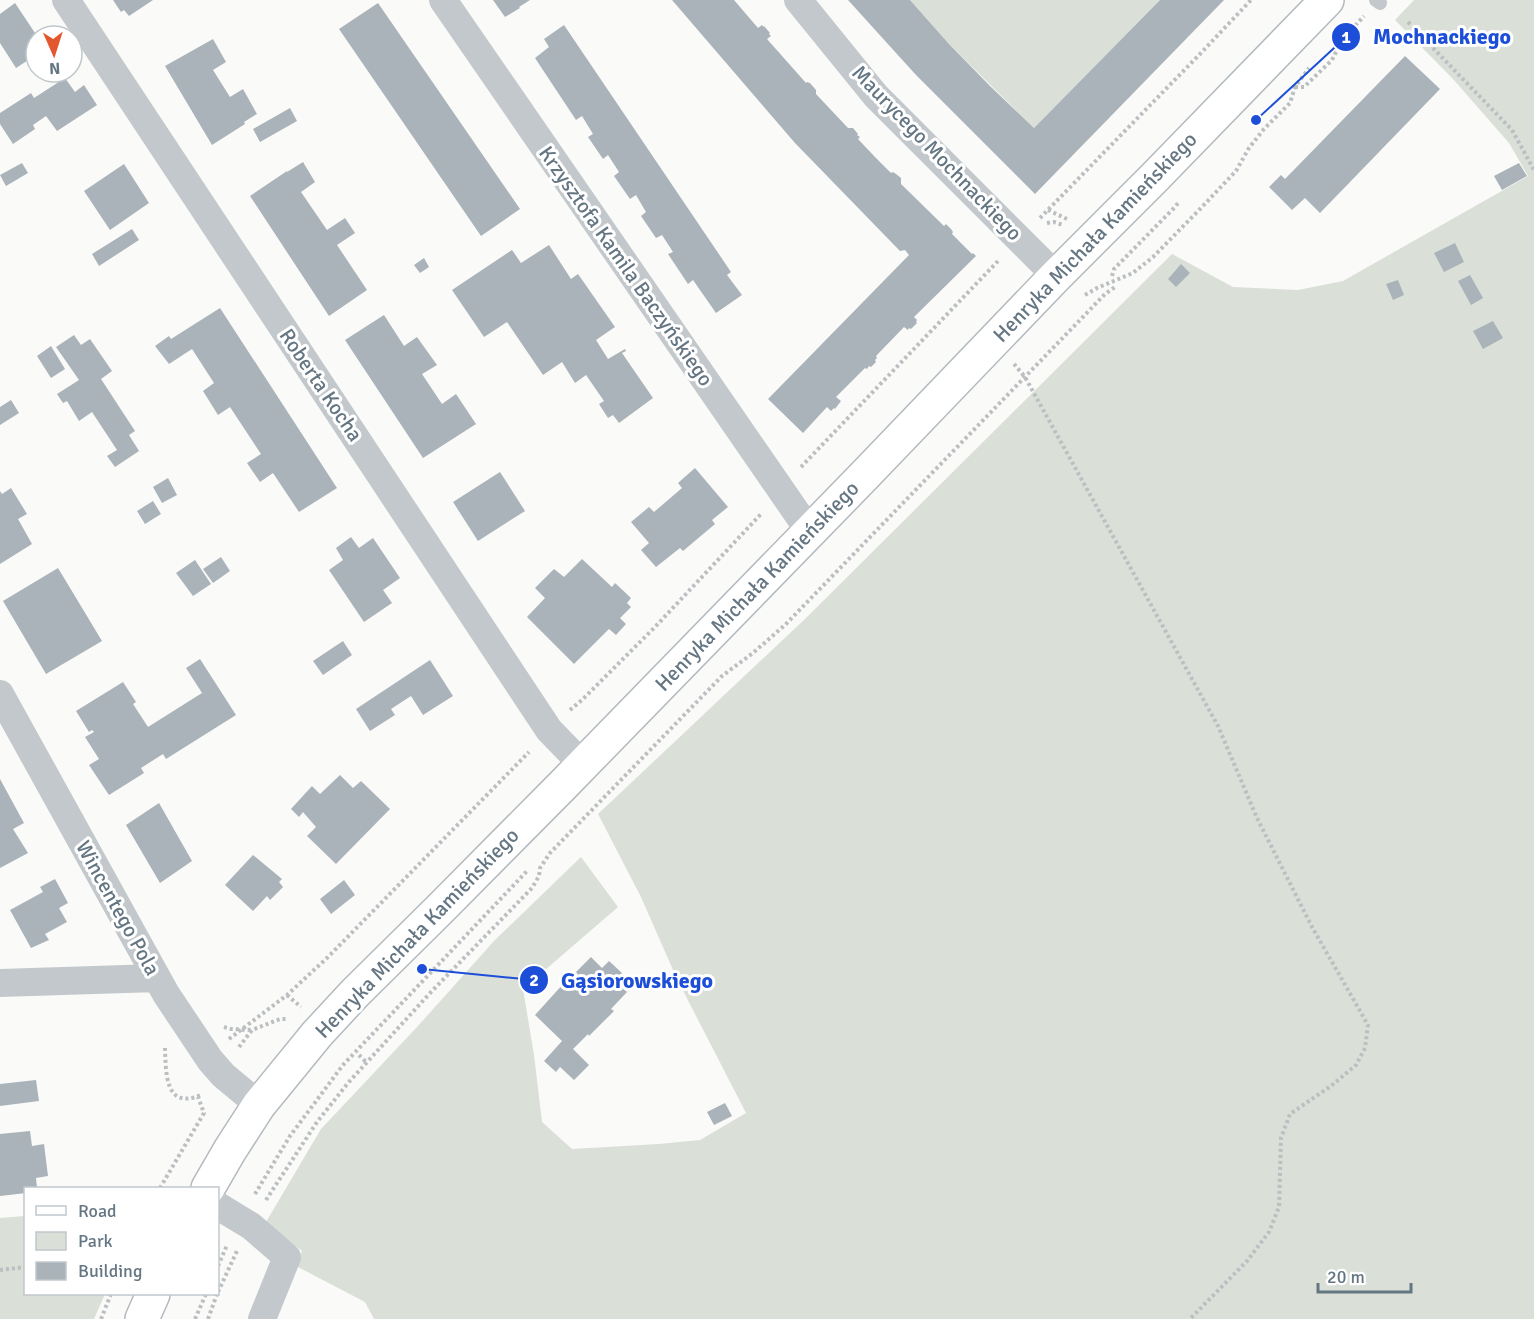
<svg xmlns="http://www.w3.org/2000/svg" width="1534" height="1319" viewBox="0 0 1534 1319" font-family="Signika,sans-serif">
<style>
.green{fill:#dadfd7}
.building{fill:#aab3b9}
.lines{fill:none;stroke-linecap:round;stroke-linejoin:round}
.secondary-casing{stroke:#b3babf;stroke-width:36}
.path{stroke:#bbbfc2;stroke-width:4;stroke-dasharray:3 3;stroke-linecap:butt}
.lane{stroke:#c3c8cc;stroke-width:14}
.street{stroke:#c3c8cc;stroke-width:28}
.secondary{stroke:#fff;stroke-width:33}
.labels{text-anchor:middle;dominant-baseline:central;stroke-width:6;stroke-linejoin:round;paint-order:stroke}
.street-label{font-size:21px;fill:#657683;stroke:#fff}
.leader{fill:none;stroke:#1d4ed8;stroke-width:2}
.callout-dot{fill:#1d4ed8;stroke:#fff;stroke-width:2}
.mark-label{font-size:18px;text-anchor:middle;font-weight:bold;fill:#fff}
.callout-label{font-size:22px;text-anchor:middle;font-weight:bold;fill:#1d4ed8;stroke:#fff;stroke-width:6;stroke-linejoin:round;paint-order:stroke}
</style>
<rect width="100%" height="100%" fill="#fafaf8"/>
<path class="green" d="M910,0H1160L1034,128L949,44Z
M1414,0H1534V1319H374L365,1302L296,1266L302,1251L266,1222L321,1129L418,1026L494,941L581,857L618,907L523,989L534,1055L542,1122L572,1149L659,1144L700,1140L746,1113L677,979L641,897L598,814L805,619L1172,254L1233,287L1298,290L1343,281L1528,176L1509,143L1453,79L1395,20Z
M25,1216L26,1294H105L94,1319H0V1218Z"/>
<path class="building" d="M113,0H153L129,16L124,10L121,12Z
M493,0H530L519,7L520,8L505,17Z
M672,0H734L758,28L762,25L764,27V26L770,33L769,34L771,36L767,39L806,83L807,82L810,83L816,90V94L848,128H853L858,134L857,135L860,137L858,139L874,156L891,173L893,172L896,174L901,178V184L944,226L946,224L951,229L953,232L952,234L972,254L973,253L976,256L914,317L917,320L916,322L917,323L911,329L909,328L908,330L904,327L876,356L877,358L875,360L876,362L871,367L869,366L867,369L865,368L836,397L841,401L835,409L834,408L831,411L827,407L803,433L768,399L909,255L905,250L900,251L795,143Z
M848,0H910L949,44L990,86L1034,128L1160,0H1224L1035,194L916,75Z
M15,3L37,36H36V55L16,68L0,43V14Z
M378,3L520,209L481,236L339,29Z
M564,25L731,272L727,275L742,295L716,313L693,280L688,284L668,254L673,252L662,235L656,238L641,216L646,212L636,195L630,199L614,176L619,172L608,155L603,159L588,137L593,134L582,116L576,120L535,58L549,47L544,39Z
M213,39L226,62L213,70L230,97L243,89L257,114L244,122L245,124L212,145L165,66Z
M1405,56L1440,89L1320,213L1305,198L1292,210L1269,187L1281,175L1285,179Z
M65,78L75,92L84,85L97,105L57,131L46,116L33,125L35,129L13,144L0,124V113L31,93L34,98Z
M290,108L297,121L260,142L253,129Z
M303,162L315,182L301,192L327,230L345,218L355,233L337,245L367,290L329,316L250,196L287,171V172Z
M22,163L28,173L6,186L0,175Z
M1519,163L1527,176L1502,190L1494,176Z
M124,164L149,203L110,230L84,191Z
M132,229L139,240L99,266L92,254Z
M1455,243L1464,262L1444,272L1434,253Z
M549,245L571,279L578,274L615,327L596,340L608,359L625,349L626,351L622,353L653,398L619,423L613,415L608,418L599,404L604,401L586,375L575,383L562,362L543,375L507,322L484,337L452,290L512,250L521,263Z
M424,258L429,267L420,273L414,265Z
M1181,264L1190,273L1176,287L1168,279Z
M1470,275L1483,298L1471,305L1458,281Z
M1398,280L1404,295L1393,300L1386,284Z
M220,308L337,488L299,512L273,473L260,482L247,463L261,454L230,407L218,415L203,391L214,383L192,349L169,364L155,346L169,336L171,339Z
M384,315L404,346L417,337L437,365L422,374L442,404L456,394L476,424L423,458L345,340Z
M1493,321L1503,338L1483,349L1473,331Z
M74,335L81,345L90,339L112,371L101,379L135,431L129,435L139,451L115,467L107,456L117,450L92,412L79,421L67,401L63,403L57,394L79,380L56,347Z
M51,346L65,369L51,378L37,356Z
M11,400L19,413L0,425V407Z
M695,468L728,507L712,520L715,524L683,551L680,548L656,567L641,550L649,543L631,522L649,507L654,512L682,488L678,483Z
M500,472L525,511L478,541L453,502Z
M168,478L177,495L162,503L153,487Z
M11,488L27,514L18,519L32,544L0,564V491L2,494Z
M153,501L161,514L145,524L137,511Z
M351,537L359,548L373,538L400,578L383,590L392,603L364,622L329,570L343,560L336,548Z
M221,557L230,571L213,583L203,569Z
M582,559L612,587L615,583L631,598L627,603L631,607L620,618L626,624L616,635L609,629L574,664L527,617L545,598L535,588L554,569L564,577Z
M195,560L211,584L193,596L176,573Z
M58,568L102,641L46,674L3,601Z
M343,641L352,655L323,675L313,661Z
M200,659L236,715L166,759L163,754L141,768L144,773L109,795L89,765L99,759L85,737L94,732L92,730L89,732L76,711L123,682L136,702L133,704L148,727L202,693L186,668Z
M430,660L453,696L423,715L411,696L391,709L395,715L370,731L356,709Z
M340,775L353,788L361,781L390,809L336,864L307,836L316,827L303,812L299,817L291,809L312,786L320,794Z
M0,779L24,823L13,829L28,853L0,868Z
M159,803L192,861L160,883L126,825Z
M253,855L282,879L279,882L283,887L270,900L267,896L253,911L225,885Z
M55,879L68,903L59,908L67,922L45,934L49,940L31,948L10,910L43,892L40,887Z
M344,880L355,895L331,914L320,899Z
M591,957L602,968L609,961L622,973L615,980L627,992L611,1009L614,1011L589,1036L588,1034L573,1049L589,1065L574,1080L560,1067L556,1072L544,1061L562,1041L535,1015L574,972L575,973Z
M36,1080L39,1101L0,1106V1084Z
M725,1103L732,1116L714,1125L707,1112Z
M30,1131L32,1146L44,1144L48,1176L36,1178L37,1188H26V1193L0,1196V1134Z"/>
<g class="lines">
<defs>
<path id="secondary" d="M208,1188L230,1150L259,1105L317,1034L355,993L440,909L562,786L863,477L1056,276L1155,177L1327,0
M142,1319L153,1294"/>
</defs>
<use href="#secondary" class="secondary-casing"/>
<path class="path" d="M1408,22L1512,130L1534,170
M1295,87H1304L1332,60L1342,40L1364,16
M1048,210L1067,219
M1040,218L1200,54L1251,0
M1047,223L1054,222L1063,225
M1112,276L1114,269L1174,208L1179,202
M1085,295L1097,288L1133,273L1153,257L1200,209L1236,171L1249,148L1264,129L1290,103L1295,87L1309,68
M1014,364L1025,377L1218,726L1257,818L1312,927L1368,1025L1365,1048L1356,1065L1331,1086L1290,1114L1281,1138L1279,1207L1269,1232L1247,1261L1190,1319
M801,467L999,260
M570,710L582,700L655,627L761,514
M287,995L301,1007
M224,1027L231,1029L252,1030
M229,1039L287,995L328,957L529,752
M239,1047L252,1030L280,1019H287
M165,1048C166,1074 165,1110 201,1095
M359,1055L366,1062
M160,1188L204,1113L198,1097
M255,1194L290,1136L343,1065L528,870
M266,1200L317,1122L348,1083L431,992L532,888L539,876L540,868L550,853L722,676L753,653L785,625L1080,320L1105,294L1115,287V285
M218,1266L227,1245
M0,1270L26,1267
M218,1292L237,1251
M101,1319L111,1294
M195,1319L206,1294
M208,1319L217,1294"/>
<path class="lane" d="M1376,0L1380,3"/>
<path class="street" d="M66,0L549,730L583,765
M443,0L810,532
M798,0L876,96L1056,276
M0,694L166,994L210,1060L223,1075L259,1105
M0,983L157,978
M218,1206L251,1226L287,1257L262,1319"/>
<use href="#secondary" class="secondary"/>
</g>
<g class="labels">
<g class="street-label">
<text transform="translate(937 153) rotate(46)">Maurycego Mochnackiego</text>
<text transform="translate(1095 237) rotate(-46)">Henryka Michała Kamieńskiego</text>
<text transform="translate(626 266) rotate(55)">Krzysztofa Kamila Baczyńskiego</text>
<text transform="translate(321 385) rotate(56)">Roberta Kocha</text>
<text transform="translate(757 586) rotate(-46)">Henryka Michała Kamieńskiego</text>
<text transform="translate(118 908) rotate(61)">Wincentego Pola</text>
<text transform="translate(417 933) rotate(-46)">Henryka Michała Kamieńskiego</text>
</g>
</g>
<path class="leader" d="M1256 120L1346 37M422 969L534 980"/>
<g class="callout-dot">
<circle cx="1256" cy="120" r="6"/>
<circle cx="422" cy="969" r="6"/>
<circle cx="1346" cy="37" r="15"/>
<circle cx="534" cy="980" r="15"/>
</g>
<g class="mark-label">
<text x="1346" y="43">1</text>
<text x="534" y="986">2</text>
</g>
<g class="callout-label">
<text x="1442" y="44">Mochnackiego</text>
<text x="637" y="988">Gąsiorowskiego</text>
</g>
<rect x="24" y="1187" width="195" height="108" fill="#ffffff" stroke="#c1c8cd" stroke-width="1.5"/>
<rect x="36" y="1206" width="30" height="9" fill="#ffffff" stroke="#c1c8cd" stroke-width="1.5"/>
<text x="78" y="1217" font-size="18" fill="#657683">Road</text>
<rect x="36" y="1232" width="30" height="18" fill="#dadfd7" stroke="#c1c8cd" stroke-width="1.5"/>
<text x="78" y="1247" font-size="18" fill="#657683">Park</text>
<rect x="36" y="1262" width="30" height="18" fill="#aab3b9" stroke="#c1c8cd" stroke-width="1.5"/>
<text x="78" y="1277" font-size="18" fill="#657683">Building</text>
<g transform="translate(54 54) rotate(177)"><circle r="28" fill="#ffffff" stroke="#c1c8cd" stroke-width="1.5"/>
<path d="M0-4.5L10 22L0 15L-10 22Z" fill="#e4572e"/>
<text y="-9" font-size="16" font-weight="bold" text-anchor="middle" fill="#657683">N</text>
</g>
<path d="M1318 1283v9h93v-9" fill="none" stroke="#657683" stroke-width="3"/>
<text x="1327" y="1283" font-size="18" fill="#657683" stroke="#ffffff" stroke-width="4.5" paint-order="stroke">20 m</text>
</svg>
